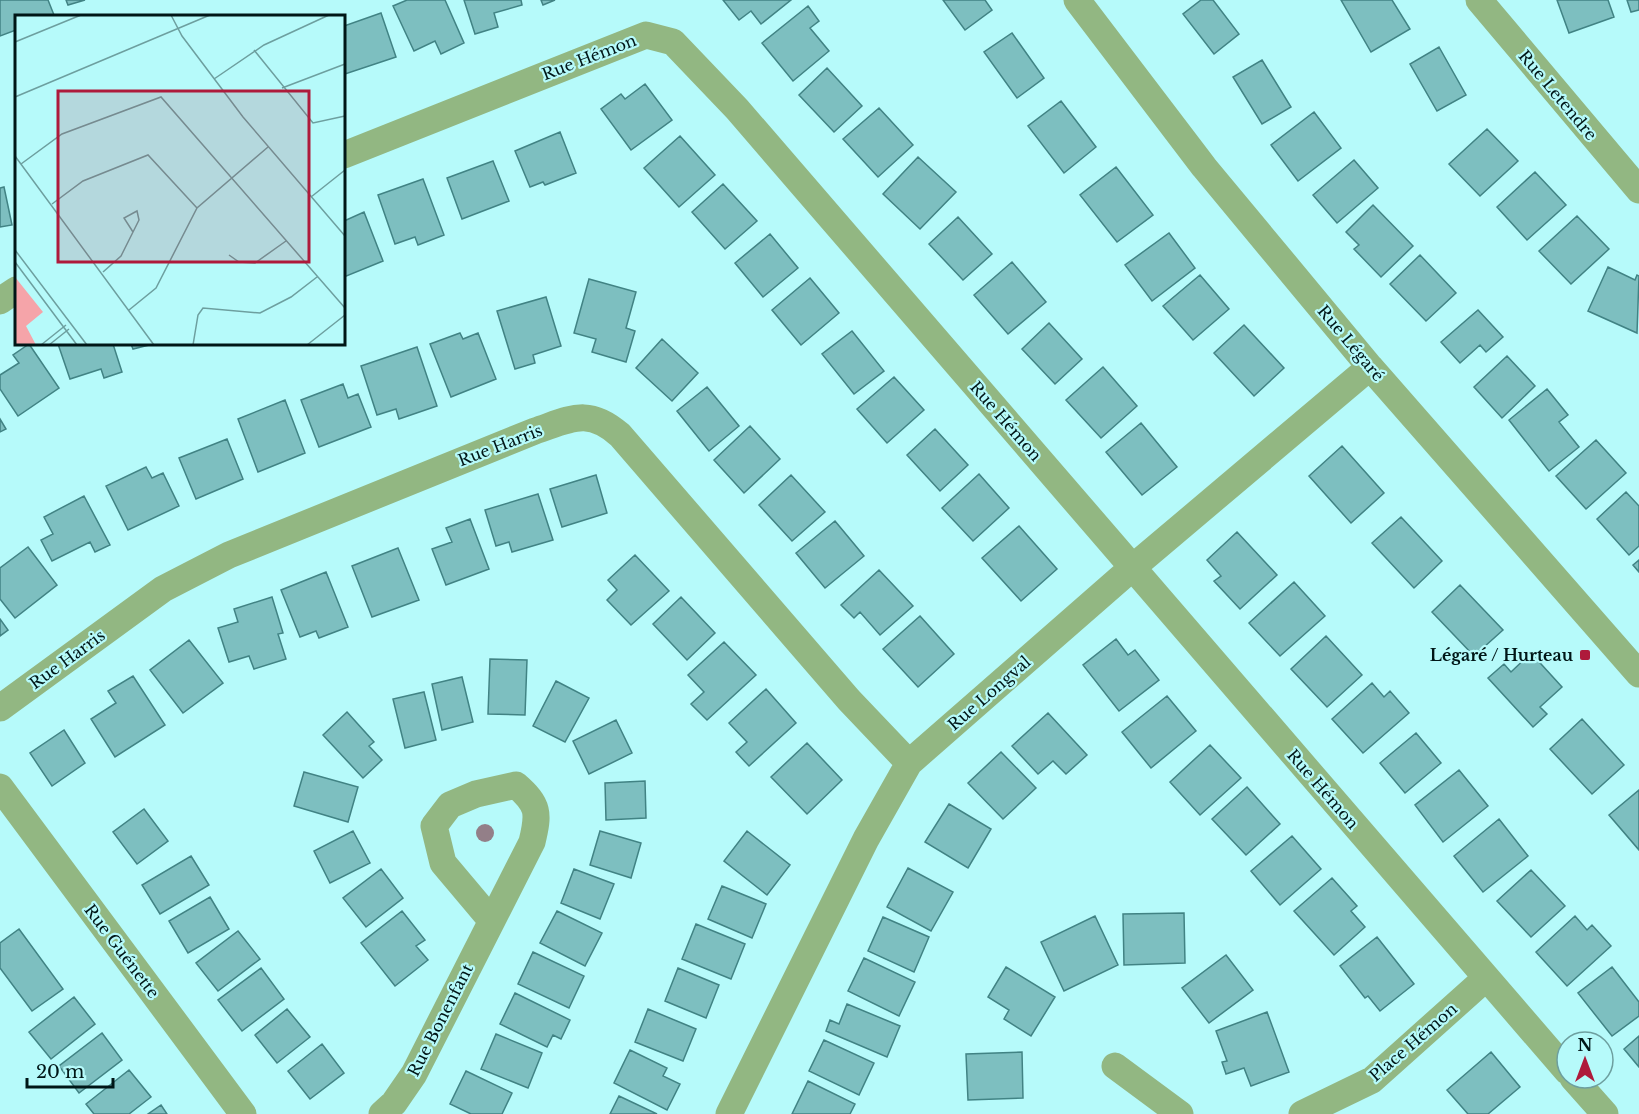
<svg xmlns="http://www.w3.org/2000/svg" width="1639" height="1114" viewBox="0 0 1639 1114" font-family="'Libre Baskerville',serif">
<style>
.building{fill:#7dbfc0;stroke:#418384;stroke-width:1.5}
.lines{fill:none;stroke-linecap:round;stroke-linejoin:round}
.minor{stroke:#92b782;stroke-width:27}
.tree{fill:#937f88}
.poi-dot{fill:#ae1a3b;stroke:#b6fafa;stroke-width:2}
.labels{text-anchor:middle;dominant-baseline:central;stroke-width:4.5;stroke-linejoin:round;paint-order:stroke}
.street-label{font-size:16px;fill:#001617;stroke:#b6fafa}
.poi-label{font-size:16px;font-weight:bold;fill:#001617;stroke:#b6fafa;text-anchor:end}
.inset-road{fill:none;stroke:#6d9f9f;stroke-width:1.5}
.view{fill:#ae1a3b;fill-opacity:0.15;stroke:#ae1a3b;stroke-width:3}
.inset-edge{fill:none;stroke:#001617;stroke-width:3}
</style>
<rect width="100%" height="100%" fill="#b6fafa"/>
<path class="building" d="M0,0H48L54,15L16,16V30L0,36Z
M66,0H85L68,5Z
M407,0H445L464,43L441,54L435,41L414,51L393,6Z
M464,0H521L522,5L494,13L498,27L475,34Z
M541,0H555L543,5Z
M723,0H791L761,24L751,11L739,20Z
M943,0H985L992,10L965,30Z
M1201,0H1213L1239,34L1214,54L1183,14Z
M1341,0H1392L1410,29L1371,52Z
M1557,0H1608L1614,17L1569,33Z
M1627,0H1639V10L1631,12Z
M808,6L819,21L810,28L829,51L793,81L762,43Z
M381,13L396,57L345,74L344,26Z
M1012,33L1044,78L1017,98L984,52Z
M1439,47L1466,95L1437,111L1410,64Z
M1262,60L1291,107L1262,124L1233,77Z
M827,68L862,106L834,132L799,95Z
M645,84L672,120L631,150L601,109L621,94L625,99Z
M1061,101L1096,147L1064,173L1028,126Z
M879,108L913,145L878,177L843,139Z
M1314,112L1341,148L1298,181L1271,145Z
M1487,129L1518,161L1480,196L1449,164Z
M560,132L576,173L545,185L543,182L530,187L515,151Z
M680,136L715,175L679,207L644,168Z
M918,157L956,192L920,229L883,194Z
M1354,160L1378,188L1337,223L1313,195Z
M493,161L509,201L462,219L447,178Z
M1116,167L1153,215L1117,242L1080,195Z
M1535,172L1566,205L1527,240L1497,207Z
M423,179L444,235L418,245L415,237L395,244L378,195Z
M723,184L757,221L725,249L692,212Z
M4,187L12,225L0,227V188Z
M1373,205L1413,246L1381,277L1354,249L1359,245L1346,232Z
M364,212L383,261L344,277V221Z
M1577,216L1609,249L1571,284L1539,251Z
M958,217L992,254L963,280L929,244Z
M1169,233L1195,268L1152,301L1125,265Z
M770,234L798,268L763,297L735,263Z
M1420,255L1456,293L1426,321L1390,284Z
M1012,262L1046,302L1008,334L974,295Z
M1608,267L1635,280L1637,275L1639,276L1637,333L1588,311Z
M1200,275L1229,309L1193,340L1163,306Z
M810,278L839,313L801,345L772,310Z
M589,279L636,292L626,328L635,331L626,362L592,352L596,339L574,333Z
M546,297L561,346L533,355L535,363L515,369L497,311Z
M1478,310L1503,337L1486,352L1480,345L1460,363L1441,342Z
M1049,323L1082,359L1055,384L1022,349Z
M1244,325L1284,368L1254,396L1214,353Z
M852,331L884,371L854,394L822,354Z
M460,333L463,339L478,333L496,379L451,397L430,344Z
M662,339L698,373L672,401L636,368Z
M29,344L59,388L18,416L0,389V375L19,363L13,355Z
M58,344H113L122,372L104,378L101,369L70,379Z
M131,344H153L133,349Z
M417,347L437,406L399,419L396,409L377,415L361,366Z
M1507,356L1535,386L1502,418L1474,387Z
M1103,367L1137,406L1101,438L1066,400Z
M894,377L924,410L887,443L857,409Z
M343,384L348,398L358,394L371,427L319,447L301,400Z
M707,387L739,426L709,451L677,411Z
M1547,389L1568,415L1559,422L1579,447L1549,471L1509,420Z
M285,400L305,453L258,472L238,419Z
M0,419L6,429L0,432Z
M1141,423L1177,467L1142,495L1106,452Z
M750,426L780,459L744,493L714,460Z
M935,429L968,465L940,491L907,455Z
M227,439L243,479L196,499L179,458Z
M1596,440L1626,473L1586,509L1556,476Z
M1342,446L1384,493L1351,523L1309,476Z
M146,467L152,478L163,473L179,506L128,530L106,486Z
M979,474L1009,508L973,541L942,508Z
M596,475L607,513L562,527L550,489Z
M791,475L825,512L792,541L759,505Z
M1626,492L1639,506V546L1629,555L1597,519Z
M538,494L553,540L512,552L509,542L496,546L485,510Z
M84,496L110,545L95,552L90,542L52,561L41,540L53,534L44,517Z
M1401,517L1442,561L1414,588L1372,543Z
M470,519L489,569L446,585L432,549L452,542L446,528Z
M835,521L864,556L825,588L796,553Z
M1019,526L1057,569L1021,601L982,558Z
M1237,532L1277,575L1240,609L1214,581L1221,576L1207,560Z
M28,547L57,585L15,618L0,599V568Z
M398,548L419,600L372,617L352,566Z
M635,555L669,591L631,625L607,600L617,590L608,580Z
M1639,560V572L1633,565Z
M879,570L913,606L880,635L860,612L854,618L841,605Z
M326,572L348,627L319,638L316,631L300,637L281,590Z
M1294,582L1325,616L1280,656L1249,623Z
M1460,585L1503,630L1474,656L1432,612Z
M272,597L283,633L278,634L286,659L254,669L249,656L229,662L218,628L238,622L234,609Z
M681,597L715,633L687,660L653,624Z
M920,616L954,654L918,687L883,649Z
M0,619L8,630L0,636Z
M1326,636L1362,675L1327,707L1291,669Z
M1116,639L1128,655L1135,650L1159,680L1119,711L1083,665Z
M189,640L223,683L183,713L150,670Z
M724,642L756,675L707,720L691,704L704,692L688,675Z
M1531,653L1562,687L1540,707L1547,714L1533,727L1488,678L1504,664L1511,672Z
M490,659L527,660L525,715L488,714Z
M133,676L165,725L115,757L91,719L116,703L108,691Z
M462,677L473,722L442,730L432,684Z
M556,681L589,698L565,742L533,726Z
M1372,683L1384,697L1390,691L1409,713L1363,753L1332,719Z
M766,689L796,723L749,766L736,752L747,742L729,723Z
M424,692L436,740L405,748L393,699Z
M1167,696L1196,731L1151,768L1122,732Z
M347,712L374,742L369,746L382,760L363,778L323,735Z
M1048,713L1087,755L1066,774L1053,761L1038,774L1012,746Z
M1582,719L1624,765L1592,794L1550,749Z
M616,720L632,753L589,774L573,741Z
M64,730L85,763L52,786L30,753Z
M1416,733L1441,763L1405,793L1380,763Z
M807,743L842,780L807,814L771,777Z
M1210,745L1241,778L1200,815L1170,782Z
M1001,752L1036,788L1003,819L968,783Z
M1459,770L1488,806L1443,842L1415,805Z
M304,772L358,787L348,822L294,806Z
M645,781L646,818L606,820L605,783Z
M1247,787L1280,824L1246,855L1212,819Z
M1639,790V850L1609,815Z
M949,804L991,829L968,868L925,842Z
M144,809L168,841L137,864L113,832Z
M1499,819L1528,856L1483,892L1454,856Z
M353,831L370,863L330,883L314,851Z
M600,831L641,843L631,878L590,865Z
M747,831L790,865L767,895L724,861Z
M1292,836L1321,869L1280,905L1251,871Z
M191,856L209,885L160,914L142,885Z
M908,868L953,892L931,931L887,907Z
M381,869L403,898L366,927L343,898Z
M574,869L614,884L600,919L561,903Z
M1531,870L1565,906L1531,937L1497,901Z
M1332,878L1357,906L1351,911L1365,927L1334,955L1294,911Z
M722,886L766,904L752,938L708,919Z
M210,897L229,929L188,953L169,921Z
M402,911L425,940L416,946L428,960L395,986L361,943Z
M557,911L602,933L585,966L540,943Z
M1184,913L1185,963L1124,965L1123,914Z
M1095,916L1118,965L1064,991L1041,942Z
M1575,916L1587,930L1592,925L1611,946L1567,986L1536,952Z
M883,917L929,937L914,972L868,951Z
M696,924L745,944L731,979L682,959Z
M19,929L63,989L32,1011L0,968V943Z
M238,931L260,959L218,991L196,963Z
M1377,937L1414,984L1380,1011L1368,996L1365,998L1340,966Z
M533,952L584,976L569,1008L518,984Z
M1226,955L1253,990L1209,1023L1182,988Z
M864,958L915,982L899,1016L848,991Z
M1006,967L1055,997L1031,1036L1004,1019L1009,1010L988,997Z
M1612,967L1639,1002V1016L1612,1036L1578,993Z
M261,968L284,999L242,1031L218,1000Z
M678,968L719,985L706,1018L665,1001Z
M515,993L570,1020L561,1039L553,1035L547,1047L500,1024Z
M74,997L95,1024L51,1059L29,1032Z
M847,1004L900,1026L887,1057L826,1031L830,1020L839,1024Z
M287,1009L310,1037L277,1063L255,1035Z
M648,1009L696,1029L683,1061L635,1042Z
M1267,1012L1289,1072L1251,1086L1244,1068L1226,1074L1222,1062L1227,1061L1216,1031Z
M102,1033L122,1060L79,1093L59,1066Z
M496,1034L542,1053L528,1088L481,1069Z
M1639,1036V1067L1624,1049Z
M824,1040L874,1063L859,1095L809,1071Z
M322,1044L344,1073L310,1099L288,1071Z
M630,1050L667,1068L663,1076L680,1084L667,1110L614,1083Z
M1022,1052L1023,1098L968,1100L966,1054Z
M1491,1052L1520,1087L1488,1114H1468L1447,1090Z
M129,1070L151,1097L129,1114H94L86,1104Z
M466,1071L512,1093L502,1114H471L450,1104Z
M808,1081L855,1104L850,1114H792Z
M619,1096L657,1114H610Z
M161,1105L167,1114H148Z"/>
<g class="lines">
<path class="minor" d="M1077,0L1204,167L1370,367L1639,674
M1479,0L1639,190
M344,155L646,35L673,42L737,109L1567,1071
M0,301L16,290
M0,708L163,589L229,555L535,431C571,419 588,407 620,435L849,700L909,763
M0,787L243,1114
M1115,1066L1180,1114
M1573,1078L1605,1114
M382,1114L394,1103L414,1074L532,842C539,813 539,805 516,785L476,794L450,805L434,826L443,863L491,920
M729,1114L866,839L909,763L1132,568L1370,367
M1302,1114L1372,1080L1486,978"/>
</g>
<circle class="tree" cx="485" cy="833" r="9"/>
<rect class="poi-dot" x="1579" y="649" width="12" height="12" rx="3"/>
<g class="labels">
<g class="street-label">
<text transform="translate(589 57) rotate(-21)">Rue Hémon</text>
<text transform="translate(1558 95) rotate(50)">Rue Letendre</text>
<text transform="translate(1351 343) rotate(50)">Rue Légaré</text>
<text transform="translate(1006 421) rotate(49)">Rue Hémon</text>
<text transform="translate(500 445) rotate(-21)">Rue Harris</text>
<text transform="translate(67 659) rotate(-36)">Rue Harris</text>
<text transform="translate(989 693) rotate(-41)">Rue Longval</text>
<text transform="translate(1323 789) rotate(49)">Rue Hémon</text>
<text transform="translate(122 951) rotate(53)">Rue Guénette</text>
<text transform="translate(440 1020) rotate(-63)">Rue Bonenfant</text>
<text transform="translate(1413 1042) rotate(-41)">Place Hémon</text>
</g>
<g class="poi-label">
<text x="1573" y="655">Légaré / Hurteau</text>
</g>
</g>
<g transform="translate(15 15)">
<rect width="330" height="330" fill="#b6fafa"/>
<path d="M0,262L28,297L11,311L21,330H0Z" fill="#f5a4a9"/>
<path class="inset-road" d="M156,0L167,21L228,102L330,221M0,27L66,0M239,35L298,108L330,101M199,64L249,30L314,0M267,73L330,49M0,82L195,0M0,141L139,330M6,149L47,119L146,82L330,293M296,182L330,155M37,189L68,166L133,140L182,193M0,235L72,330M214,240L224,247L240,248L271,226M0,247L62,330M88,257L106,241L124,205L122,196L109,203L118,217M114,295L141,273L182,193L253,132M26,330L51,310M34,330L54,314M178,330L183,300L188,293L245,298L276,282L302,262M292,330L330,300"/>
<path class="view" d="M43,76H294V247H43Z"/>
<rect width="330" height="330" class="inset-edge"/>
</g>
<g transform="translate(1585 1060)"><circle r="28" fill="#b6fafa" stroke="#6d9f9f" stroke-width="1.5"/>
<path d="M0-4.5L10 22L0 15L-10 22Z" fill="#ae1a3b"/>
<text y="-9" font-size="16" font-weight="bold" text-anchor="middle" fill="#001617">N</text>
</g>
<path d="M27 1078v9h86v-9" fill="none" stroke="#001617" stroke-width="3"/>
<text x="36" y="1078" font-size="18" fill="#001617" stroke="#b6fafa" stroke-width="4.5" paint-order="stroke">20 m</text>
</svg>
